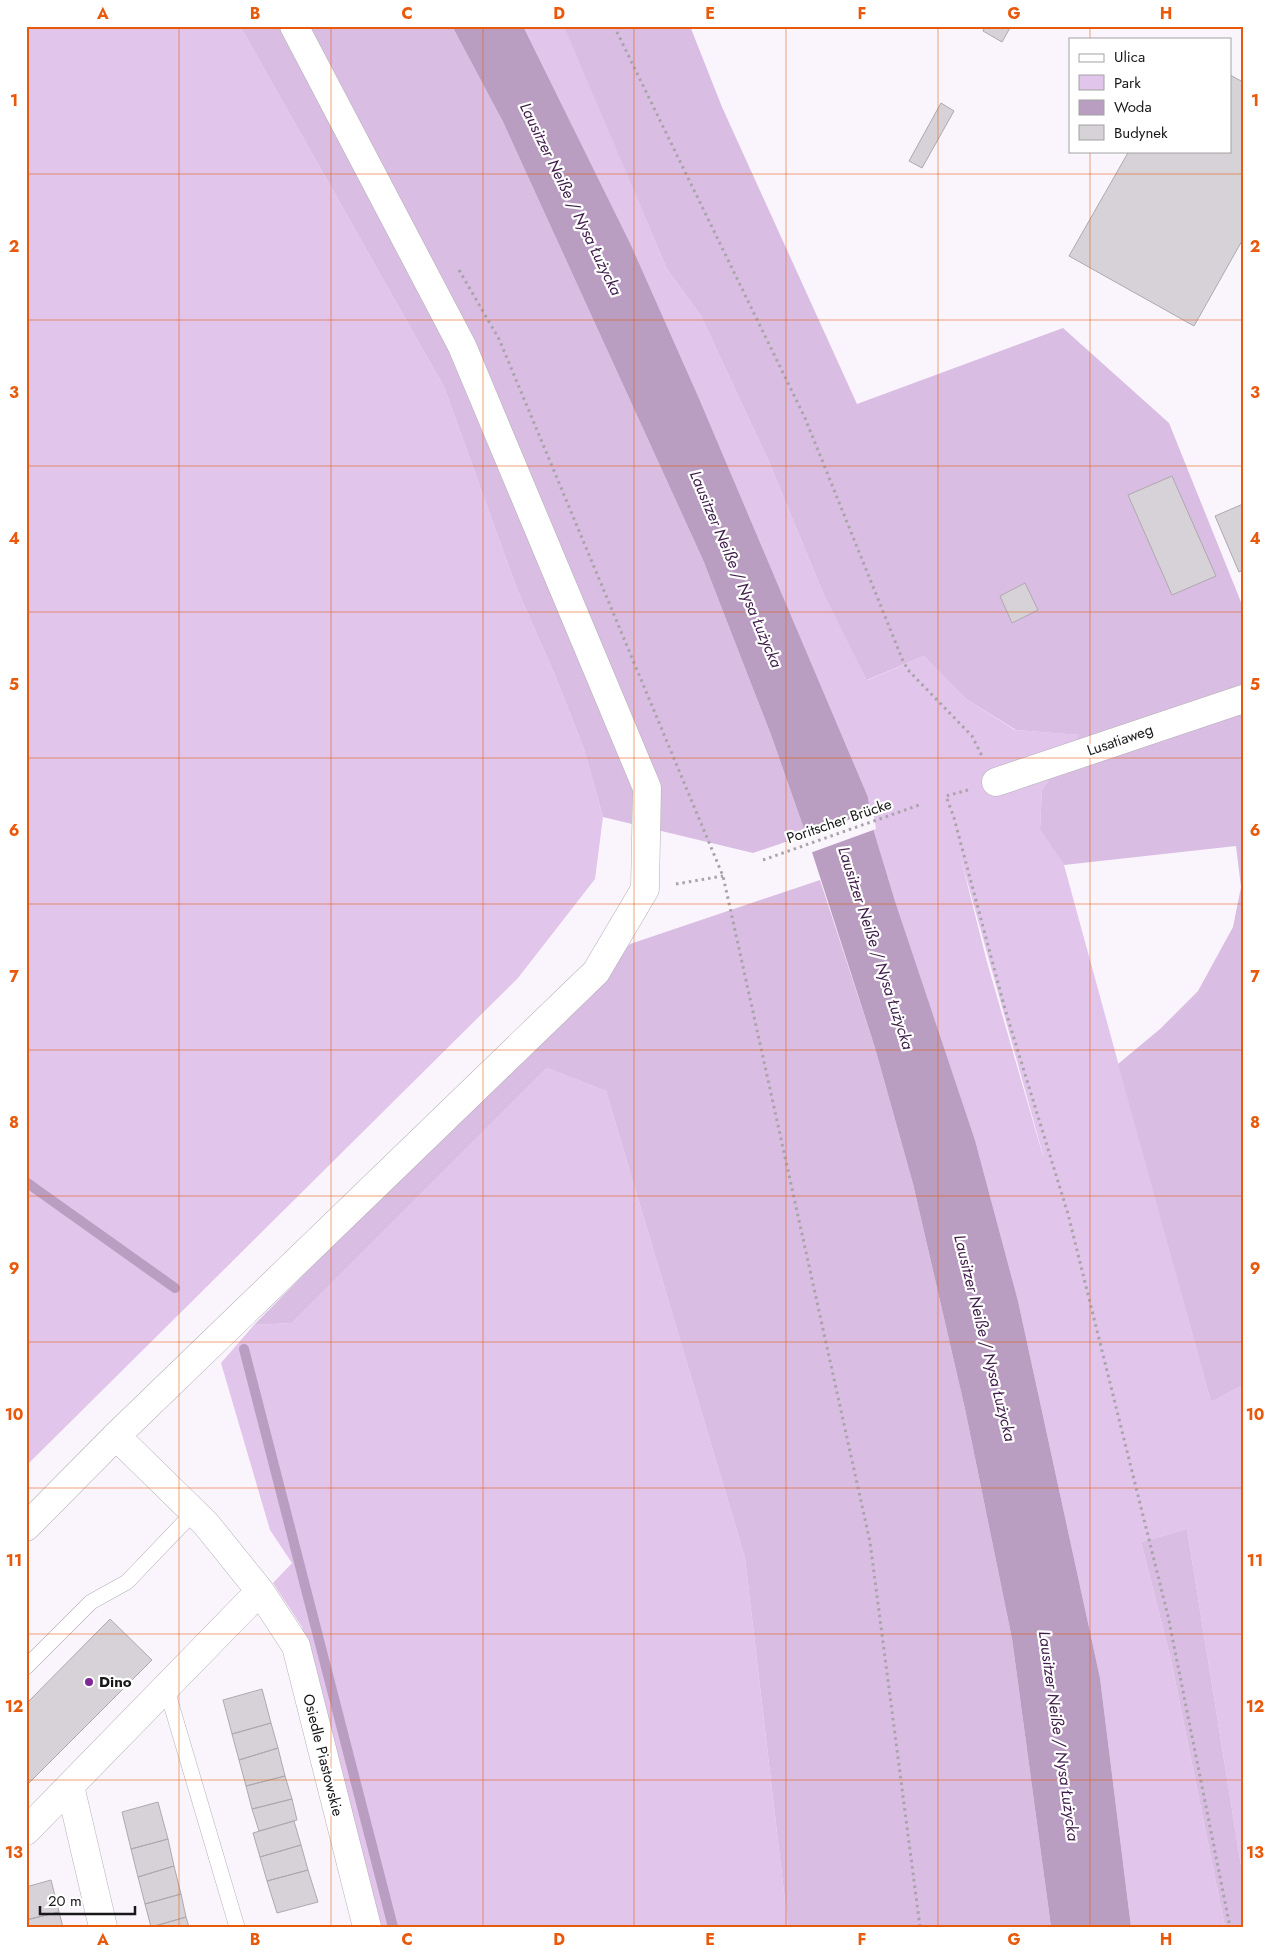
<svg xmlns="http://www.w3.org/2000/svg" width="1269" height="1953" viewBox="0 0 1269 1953" font-family="Jost,sans-serif">
<style>
.green{fill:#e1c5eb;fill-rule:evenodd}
.forest{fill:#d9bde3}
.water{fill:#b99ec2}
.pier{fill:#faf5fc}
.lines{fill:none;stroke-linecap:round;stroke-linejoin:round}
.stream{stroke:#b99ec2;stroke-width:10}
.building{fill:#d6d2d8;stroke:#ada9af}
.service-casing{stroke:#b3afb5;stroke-width:16}
.minor-casing{stroke:#b3afb5;stroke-width:29}
.tertiary-casing{stroke:#b3afb5;stroke-width:29}
.path{stroke:#a8a4a9;stroke-width:3;stroke-dasharray:2.5 4;stroke-linecap:butt}
.service{stroke:#fff;stroke-width:15}
.minor{stroke:#fff;stroke-width:28}
.tertiary{stroke:#fff;stroke-width:28}
.grid{fill:none;stroke:#e8590c;stroke-width:1;stroke-opacity:0.55}
.poi-dot{fill:#7d2896;stroke:#fff;stroke-width:2}
.labels{text-anchor:middle;dominant-baseline:central;stroke-width:4.5;stroke-linejoin:round;paint-order:stroke}
.street-label{font-size:15px;fill:#181719;stroke:#fff}
.poi-label{font-size:15px;font-weight:bold;fill:#181719;stroke:#fff;text-anchor:start}
.water-label{font-size:16px;font-style:italic;fill:#401c4b;stroke:#fff}
.neatline{fill:none;stroke:#e8590c;stroke-width:2}
.grid-label{font-size:16px;text-anchor:middle;font-weight:bold;fill:#e8590c}
</style>
<rect width="100%" height="100%" fill="#faf5fc"/>
<path class="green" d="M26,26H240L444,387L517,589L554,673L584,749L603,817L595,879L518,978L26,1466Z
M523,26H564L568,34L667,269L701,316L769,462L823,593L868,680L924,656L966,699L1015,730L1081,735L1042,790L1040,828L1064,865L1211,1402L1243,1385V1878L1187,1529L1141,1542L1171,1660L1225,1927H1131L1100,1678L1018,1301L975,1140L895,901L872,825L868,797L698,396L631,245ZM961,859L1043,1155V1156L987,962Z
M547,1068L606,1091L745,1558L788,1927H378L302,1627L273,1583L292,1563L270,1530L221,1363L254,1325L292,1323Z"/>
<path class="forest" d="M240,26H452L503,122L703,560L771,735L806,835L753,853L603,817L584,749L554,673L517,589L444,387Z
M564,26H690L722,107L857,404L1063,328L1169,423L1243,607V1385L1211,1402L1118,1064L1160,1029L1198,991L1233,927L1241,887L1236,846L1064,865L1040,829L1042,790L1080,735L1016,730L966,699L924,656L867,680L823,593L769,462L701,316L667,269Z
M820,880L875,1048L913,1184L965,1409L1012,1639L1051,1927H788L745,1558L606,1091L547,1068L292,1323L254,1325L630,944Z
M1187,1529L1243,1878V1927H1225L1171,1660L1141,1542Z"/>
<path class="water" d="M452,26H523L631,245L698,396L868,797L872,825L895,901L975,1140L1018,1301L1100,1678L1131,1927H1051L1012,1639L965,1409L913,1184L875,1048L811,849L771,735L703,560L503,122Z"/>
<path class="pier" d="M873,811L876,829L810,853L803,836Z"/>
<g class="lines">
<path class="stream" d="M26,1182L175,1288
M244,1349L393,1927"/>
</g>
<path class="building" d="M985,26H1011L1002,42L983,31Z
M1230,75L1243,82V239L1194,326L1069,256L1129,151H1230Z
M941,103L954,111L922,168L909,161Z
M1172,476L1216,576L1172,595L1128,495Z
M1243,504V570L1239,572L1215,516Z
M1025,583L1038,610L1012,623L1000,596Z
M110,1619L152,1660L26,1786V1704Z
M262,1689L271,1723L232,1734L223,1700Z
M271,1723L278,1748L239,1760L232,1734Z
M278,1748L285,1776L246,1786L239,1760Z
M285,1776L292,1799L252,1809L246,1786Z
M292,1799L297,1820L259,1831L252,1809Z
M158,1802L168,1839L131,1849L122,1812Z
M294,1821L301,1845L260,1857L253,1833Z
M168,1839L174,1866L138,1877L131,1849Z
M301,1845L308,1870L267,1881L260,1857Z
M174,1866L181,1894L145,1904L138,1877Z
M308,1870L318,1902L277,1913L267,1881Z
M51,1880L59,1912L26,1920V1887Z
M181,1894L186,1917L151,1927L145,1904Z
M59,1912L63,1927H26V1920Z
M186,1917L189,1927H152Z"/>
<g class="lines">
<defs>
<path id="service" d="M26,1667L91,1602L127,1582L194,1512
M166,1687L237,1927"/>
<path id="minor" d="M996,782L1243,699
M116,1436L206,1524L260,1591L296,1646L367,1927
M70,1786L103,1927
M26,1831L260,1591"/>
<path id="tertiary" d="M26,1527L116,1436L596,972L645,889L647,788L462,346L294,26"/>
</defs>
<use href="#service" class="service-casing"/>
<use href="#minor" class="minor-casing"/>
<use href="#tertiary" class="tertiary-casing"/>
<path class="path" d="M614,26L805,418L903,661L908,670L972,736L982,756
M459,270L499,339L723,876L870,1542L920,1927
M968,790L946,796L954,818L1005,1009L1068,1214L1168,1616L1230,1927
M763,860L922,804
M676,884L723,876"/>
<use href="#service" class="service"/>
<use href="#minor" class="minor"/>
<use href="#tertiary" class="tertiary"/>
</g>
<path class="grid" d="M179,26V1927M331,26V1927M483,26V1927M634,26V1927M786,26V1927M938,26V1927M1090,26V39M1090,151V1927M26,174H1243M26,320H1243M26,466H1243M26,612H1243M26,758H1243M26,904H1243M26,1050H1243M26,1196H1243M26,1342H1243M26,1488H1243M26,1634H1243M26,1780H1243"/>
<circle class="poi-dot" cx="89" cy="1682" r="5"/>
<g class="labels">
<g class="street-label">
<text transform="translate(1120 740) rotate(-19)">Lusatiaweg</text>
<text transform="translate(839 821) rotate(-19)">Poritscher Brücke</text>
<text transform="translate(323 1755) rotate(76)">Osiedle Piastowskie</text>
</g>
<g class="poi-label">
<text x="99" y="1682">Dino</text>
</g>
<g class="water-label">
<text transform="translate(571 199) rotate(64)">Lausitzer Neiße / Nysa Łużycka</text>
<text transform="translate(736 569) rotate(67)">Lausitzer Neiße / Nysa Łużycka</text>
<text transform="translate(876 948) rotate(72)">Lausitzer Neiße / Nysa Łużycka</text>
<text transform="translate(985 1338) rotate(76)">Lausitzer Neiße / Nysa Łużycka</text>
<text transform="translate(1059 1736) rotate(82)">Lausitzer Neiße / Nysa Łużycka</text>
</g>
</g>
<rect width="1269" height="1953" fill="none" stroke="#ffffff" stroke-width="55"/>
<rect x="1069" y="38" width="162" height="115" fill="#ffffff" stroke="#a3a2a3"/>
<rect x="1079" y="54" width="25" height="8" fill="#ffffff" stroke="#a3a2a3"/>
<text x="1114" y="62" font-size="15" fill="#181719">Ulica</text>
<rect x="1079" y="75" width="25" height="15" fill="#e1c5eb" stroke="#a3a2a3"/>
<text x="1114" y="88" font-size="15" fill="#181719">Park</text>
<rect x="1079" y="100" width="25" height="15" fill="#b99ec2" stroke="#a3a2a3"/>
<text x="1114" y="112" font-size="15" fill="#181719">Woda</text>
<rect x="1079" y="125" width="25" height="15" fill="#d6d2d8" stroke="#a3a2a3"/>
<text x="1114" y="138" font-size="15" fill="#181719">Budynek</text>
<path d="M40 1906v8h95v-8" fill="none" stroke="#181719" stroke-width="2.5"/>
<text x="48" y="1906" font-size="15" fill="#181719" stroke="#ffffff" stroke-width="4" paint-order="stroke">20 m</text>
<rect x="28" y="28" width="1214" height="1898" class="neatline"/>
<g class="grid-label">
<text x="103" y="19">A</text>
<text x="255" y="19">B</text>
<text x="407" y="19">C</text>
<text x="559" y="19">D</text>
<text x="710" y="19">E</text>
<text x="862" y="19">F</text>
<text x="1014" y="19">G</text>
<text x="1166" y="19">H</text>
<text x="14" y="106">1</text>
<text x="1255" y="106">1</text>
<text x="14" y="252">2</text>
<text x="1255" y="252">2</text>
<text x="14" y="398">3</text>
<text x="1255" y="398">3</text>
<text x="14" y="544">4</text>
<text x="1255" y="544">4</text>
<text x="14" y="690">5</text>
<text x="1255" y="690">5</text>
<text x="14" y="836">6</text>
<text x="1255" y="836">6</text>
<text x="14" y="982">7</text>
<text x="1255" y="982">7</text>
<text x="14" y="1128">8</text>
<text x="1255" y="1128">8</text>
<text x="14" y="1274">9</text>
<text x="1255" y="1274">9</text>
<text x="14" y="1420">10</text>
<text x="1255" y="1420">10</text>
<text x="14" y="1566">11</text>
<text x="1255" y="1566">11</text>
<text x="14" y="1712">12</text>
<text x="1255" y="1712">12</text>
<text x="14" y="1858">13</text>
<text x="1255" y="1858">13</text>
<text x="103" y="1945">A</text>
<text x="255" y="1945">B</text>
<text x="407" y="1945">C</text>
<text x="559" y="1945">D</text>
<text x="710" y="1945">E</text>
<text x="862" y="1945">F</text>
<text x="1014" y="1945">G</text>
<text x="1166" y="1945">H</text>
</g>
</svg>
